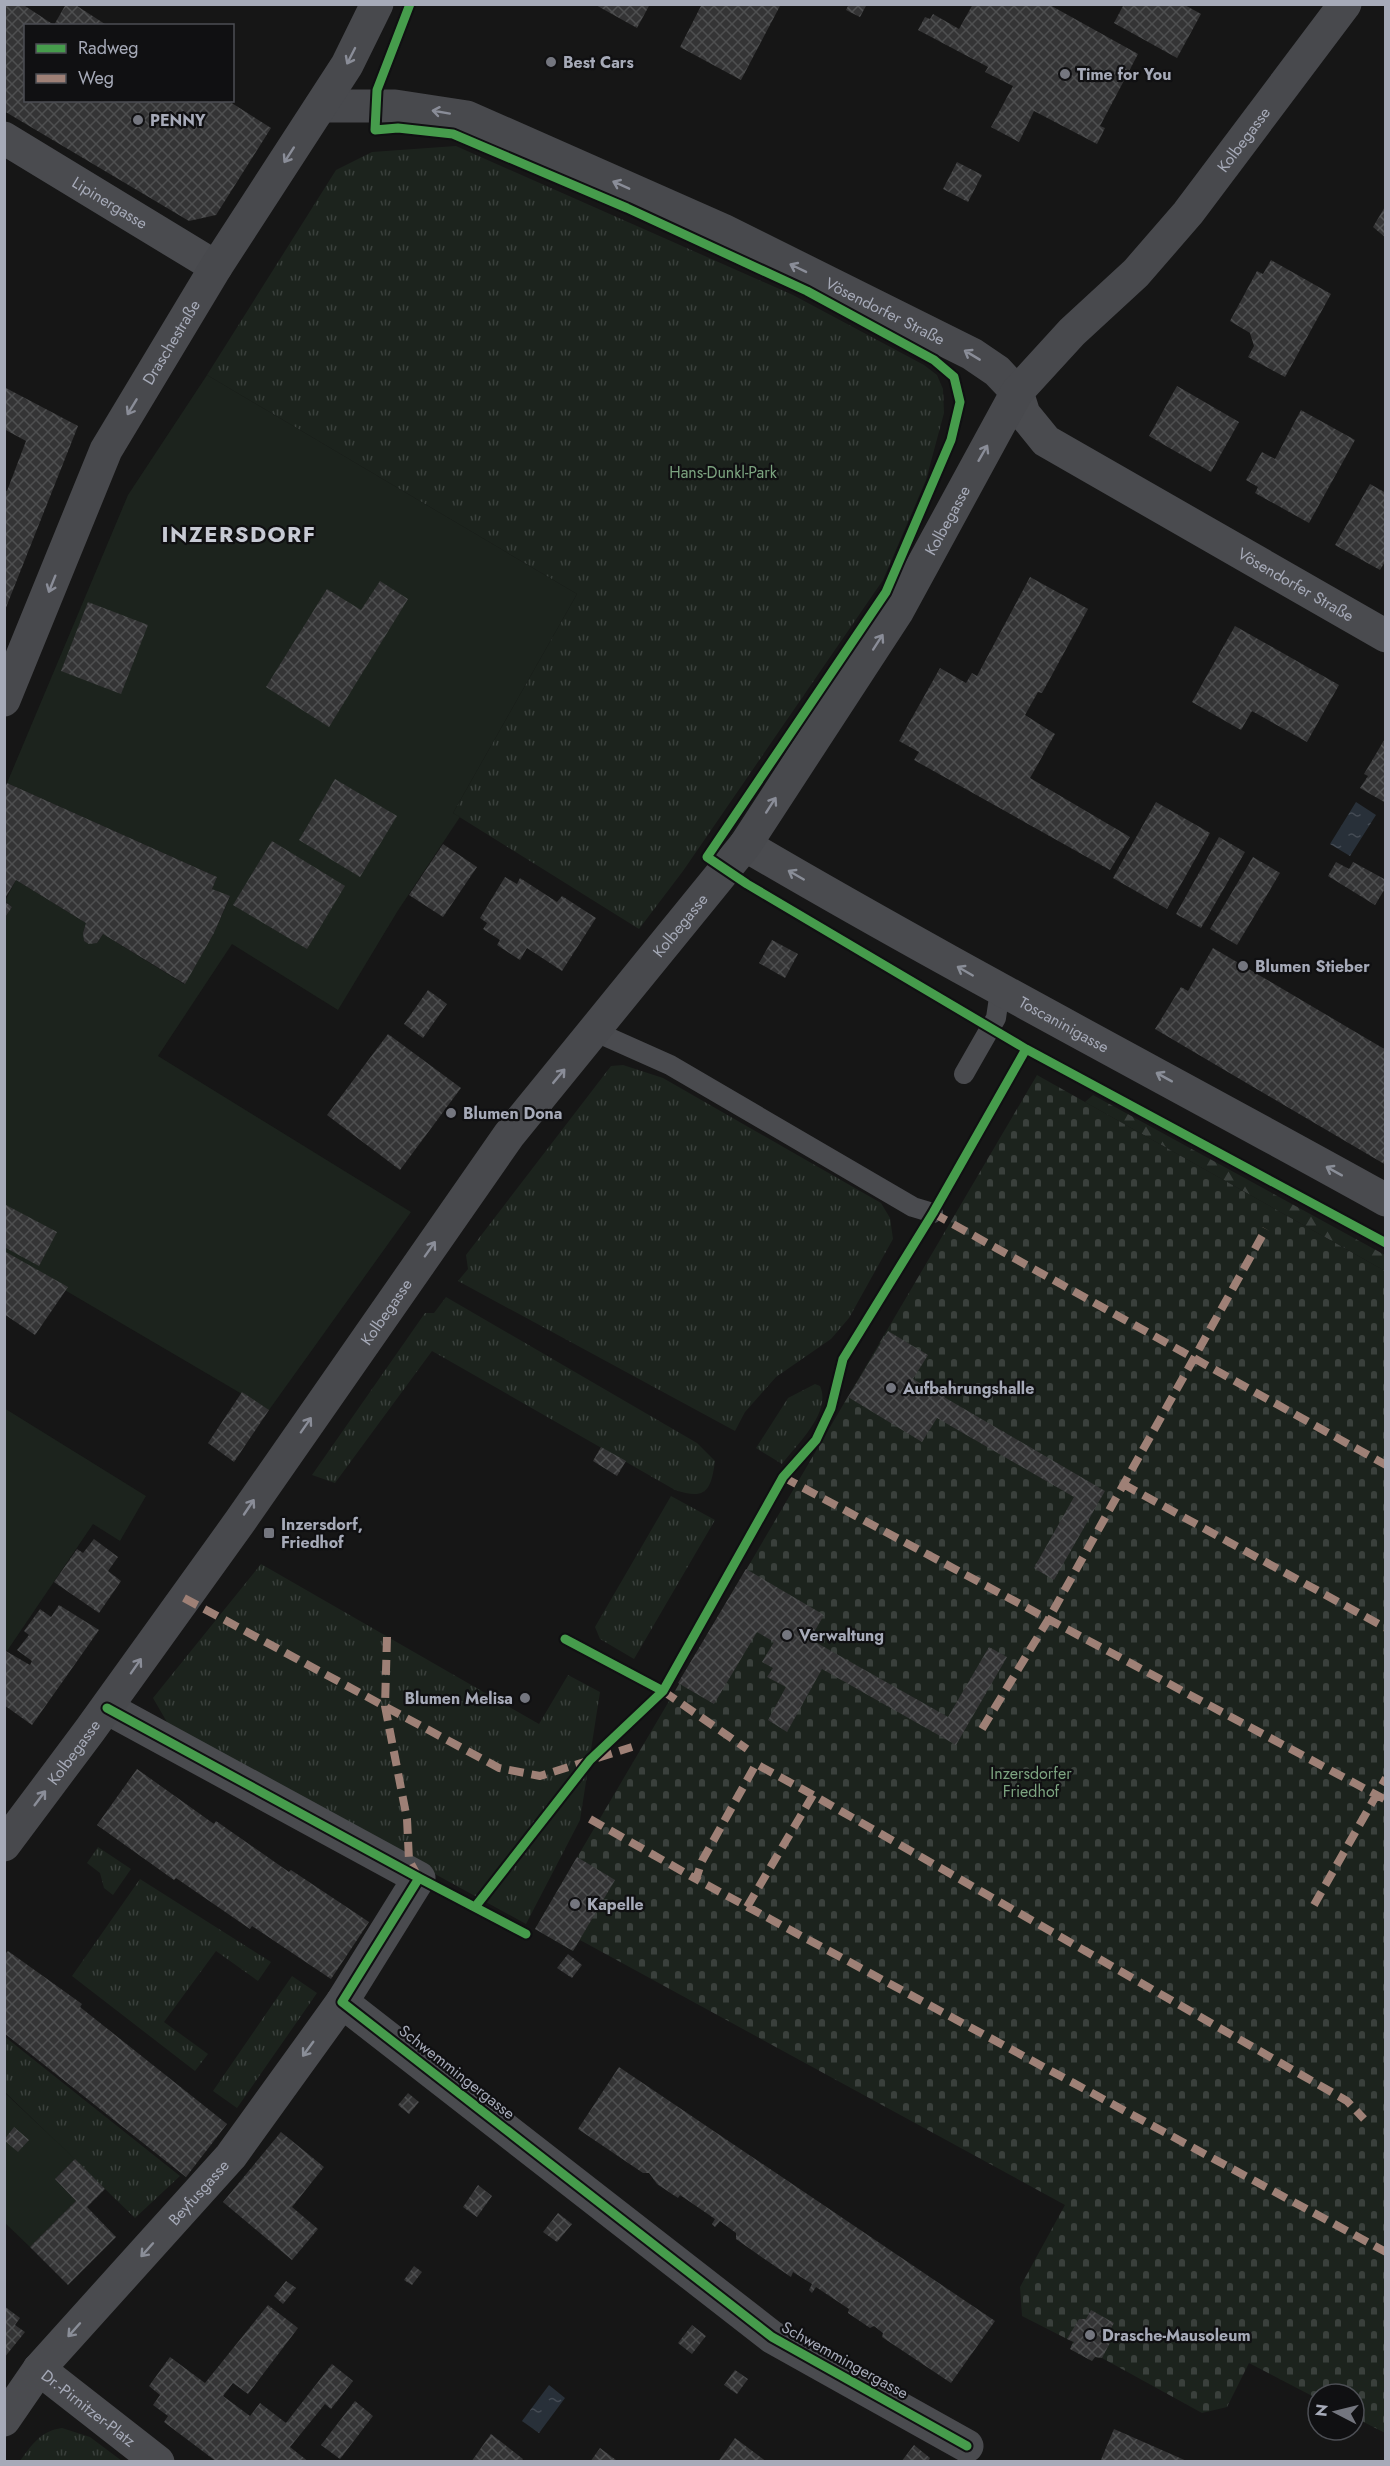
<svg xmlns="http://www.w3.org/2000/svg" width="1390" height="2466" viewBox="0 0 1390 2466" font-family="Jost,sans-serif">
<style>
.grass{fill:url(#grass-tufts)}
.forest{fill:url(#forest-firs)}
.cemetery{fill:url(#cemetery-stones)}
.garden{fill:#1c231d}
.water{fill:url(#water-ripples)}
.building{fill:url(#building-cross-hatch)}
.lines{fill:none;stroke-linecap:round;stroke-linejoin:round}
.lane{stroke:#4a4b4f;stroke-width:20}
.street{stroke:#4a4b4f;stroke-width:33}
.secondary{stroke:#48494d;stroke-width:33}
.quiet{stroke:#9e8076;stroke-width:8;stroke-dasharray:15 8;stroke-linecap:butt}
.cycleway-casing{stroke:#101012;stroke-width:13}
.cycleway{stroke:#469c4c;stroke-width:9}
.oneway{stroke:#8a8d98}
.oneway2{stroke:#8a8e98}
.poi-dot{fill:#74767f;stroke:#101012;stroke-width:2}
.labels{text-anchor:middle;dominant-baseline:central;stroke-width:4.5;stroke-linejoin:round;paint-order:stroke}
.poi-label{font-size:16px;font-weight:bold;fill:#a6aab8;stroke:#101012;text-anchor:start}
.street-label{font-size:16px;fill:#a6aab8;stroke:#101012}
.park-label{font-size:16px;fill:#7ca480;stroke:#101012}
.district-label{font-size:22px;font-weight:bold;letter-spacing:1.5px;fill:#c7cad4;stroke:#101012}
</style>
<defs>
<pattern id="grass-tufts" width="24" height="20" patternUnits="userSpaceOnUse" patternTransform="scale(1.5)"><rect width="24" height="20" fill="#1c231d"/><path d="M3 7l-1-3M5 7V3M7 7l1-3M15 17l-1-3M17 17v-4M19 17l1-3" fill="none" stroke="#3a403c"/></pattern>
<pattern id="forest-firs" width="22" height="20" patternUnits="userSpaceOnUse" patternTransform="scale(1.5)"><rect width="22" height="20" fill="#1c231d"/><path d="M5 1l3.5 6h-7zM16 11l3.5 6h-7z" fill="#3a403c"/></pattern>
<pattern id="cemetery-stones" width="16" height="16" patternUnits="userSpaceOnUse" patternTransform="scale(1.5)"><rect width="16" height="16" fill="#1c231d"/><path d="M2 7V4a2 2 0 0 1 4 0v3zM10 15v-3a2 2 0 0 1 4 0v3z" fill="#3a403c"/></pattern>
<pattern id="water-ripples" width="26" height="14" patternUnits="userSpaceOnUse" patternTransform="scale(1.5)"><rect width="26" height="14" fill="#283039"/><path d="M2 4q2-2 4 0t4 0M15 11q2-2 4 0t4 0" fill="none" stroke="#444b54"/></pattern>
<pattern id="building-cross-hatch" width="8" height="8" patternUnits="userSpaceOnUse" patternTransform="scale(1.5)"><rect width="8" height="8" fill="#343435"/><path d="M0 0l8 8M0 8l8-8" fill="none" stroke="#4e4f50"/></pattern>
</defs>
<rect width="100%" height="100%" fill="#161616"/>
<path class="grass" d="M456,146L793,295L924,365L937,375L943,389L944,413L926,480L883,580L683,871L639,929L453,813L577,594L207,375L336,170L372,152Z
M623,1065L663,1078L881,1203L890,1218L893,1239L849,1318L831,1339L776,1377L745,1412L735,1431L458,1281L468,1269L466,1255L611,1066Z
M446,1297L697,1443L715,1461C711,1492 705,1500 675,1490L432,1351L335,1483L312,1475L425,1313H434Z
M815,1384L820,1386C832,1412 797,1444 782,1464L756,1448L788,1398Z
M671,1496L715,1520L634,1659L600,1639L595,1627Z
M261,1564L539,1724L568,1675L600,1692L580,1820L526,1924L171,1729L153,1698Z
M98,1847L131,1869L113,1895L104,1888L100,1873L87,1863Z
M140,1879L271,1962L258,1981L216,1951L164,2022L208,2054L195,2071L72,1976Z
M292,1976L317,1993L237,2108L213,2091Z
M4,2036L180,2176L135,2218L5,2092Z
M62,2428L90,2437L122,2461H20C32,2445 40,2431 62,2428Z"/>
<path class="forest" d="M1093,1095L1385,1255V1271L1085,1102Z"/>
<path class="cemetery" d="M1037,1075L1385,1271V2433L1354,2417V2394H1318V2399L1249,2363L1227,2407L1202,2413L1102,2358L1095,2357L1092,2361L1070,2349L1073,2342L1022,2316L1020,2287L1065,2205L580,1940L573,1951L535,1929Z"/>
<path class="garden" d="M207,375L577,594L453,813L460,817L397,912L338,1010L232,944L158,1056L411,1212L269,1410L5,1255L4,919L12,907L5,901L16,880L86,923L83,933L84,941L97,943L103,934L184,984L214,933L230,897L212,889L217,877L7,783L128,495Z
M4,1408L146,1496L120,1541L93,1524L7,1651L4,1650Z
M4,2092L75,2159L55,2179L76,2201L30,2247L5,2223Z"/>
<path class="water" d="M1356,802L1376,815L1350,856L1330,844Z
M549,2385L565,2398L539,2433L522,2421Z"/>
<path class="building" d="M4,4H22L54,25L66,4H74L108,26H26V100H227L271,128L216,215L189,221L4,111Z
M594,4H650L637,28Z
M702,4H781L741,80L680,47Z
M849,4H867L860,17L846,10Z
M973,4H1048L1138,54L1100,126L1105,128L1097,144L1034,111L1019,142L991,127L1013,86L985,72L988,67L918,30L925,17L930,19L933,14L959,29Z
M1124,4H1183L1201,14L1177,58L1114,23Z
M957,162L982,175L968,202L943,189Z
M1386,205V238L1373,227Z
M1271,260L1331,294L1285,377L1248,357L1254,346L1250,333L1230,321L1257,271L1263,274Z
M1177,386L1239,422L1211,472L1149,436Z
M4,387L78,426L5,610L4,490L7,491L26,441L4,429Z
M1301,410L1355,440L1309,523L1255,493L1258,487L1246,480L1262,452L1275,459Z
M1370,484L1386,493V560L1380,570L1335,545Z
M1030,577L1088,609L1042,693L1038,692L1025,715L1055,734L1030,778L1130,837L1110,870L914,760L919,752L899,741L940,668L966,683L972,673L977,676Z
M380,581L408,599L329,727L266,687L327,589L361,610Z
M88,602L148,625L121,694L61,671Z
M1235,626L1339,685L1307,742L1252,711L1241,730L1192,702Z
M1386,737V803L1360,788L1368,776L1364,774Z
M335,779L397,816L360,877L299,840Z
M7,783L217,877L212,889L230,896L214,933L185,984L103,934L97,943L89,944L84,941L83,933L86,923L16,880L4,900V789Z
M1156,802L1210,833L1167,909L1113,878Z
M1219,837L1245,852L1201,928L1176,914Z
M272,841L345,886L307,949L233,905Z
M443,844L477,867L443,917L409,895Z
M1253,857L1280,873L1237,945L1210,929Z
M1336,862L1349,869L1353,862L1386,880V887L1375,905L1328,876Z
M505,877L517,884L520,878L557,902L562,896L596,918L562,971L527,948L520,960L497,945L500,940L483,929L487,923L480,918Z
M4,901L12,907L4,919Z
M772,940L798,954L785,978L759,963Z
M1213,948L1386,1050V1165L1155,1029L1181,987L1188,991Z
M428,990L447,1004L423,1038L404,1024Z
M388,1034L461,1088L400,1170L327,1115Z
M4,1204L57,1232L39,1266L4,1247Z
M4,1251L68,1287L35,1335L4,1314Z
M888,1331L928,1355L913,1379L1105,1491L1054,1580L1034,1568L1074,1497L937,1418L922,1442L848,1397Z
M242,1392L269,1410L234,1462L208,1443Z
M601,1447L626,1461L617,1476L593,1461Z
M94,1539L118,1557L108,1571L121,1581L99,1613L54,1582L77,1549L83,1553Z
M746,1569L824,1615L810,1639L948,1717L989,1647L1007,1657L956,1745L822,1669L787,1732L768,1720L786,1687L767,1677L773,1668L762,1662L774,1642L757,1632L714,1704L678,1683Z
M59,1605L99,1630L32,1725L4,1705V1650L30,1665L32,1661L17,1650L29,1635L24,1631L40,1609L51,1617Z
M137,1769L214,1824L216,1821L289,1872L291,1870L369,1922L331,1979L252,1926L250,1929L176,1878L174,1880L97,1825Z
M577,1857L615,1880L573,1951L535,1929Z
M8,1951L82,2004L80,2007L227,2124L186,2177L4,2033V1955Z
M568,1954L582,1965L572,1978L557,1968Z
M619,2067L995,2321L951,2383L882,2337L883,2333L874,2326L870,2328L848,2313L849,2309L816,2287L812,2293L809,2290L812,2284L793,2272L791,2277L763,2258L736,2239V2233L720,2221L715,2227L712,2224L715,2219L680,2195L678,2198L657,2184L649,2173H643L578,2129Z
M408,2093L419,2102L409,2114L398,2105Z
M14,2127L29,2140L18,2152L4,2140Z
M281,2132L324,2167L292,2207L318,2229L292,2260L223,2202Z
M75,2159L105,2189L87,2207L116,2237L68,2285L30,2247L76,2201L55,2179Z
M478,2185L492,2196L477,2217L463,2207Z
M558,2213L572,2224L557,2242L543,2232Z
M414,2266L422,2272L412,2285L404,2280Z
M286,2281L296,2288L283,2304L274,2296Z
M268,2305L298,2328L248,2394L233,2383L223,2396L250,2416L260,2403L286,2423L332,2364L353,2381L331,2409L325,2404L290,2447L309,2462H217L164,2422L168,2416L153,2405L160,2395L149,2386L170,2357L205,2383Z
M4,2306L20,2318L15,2325L25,2332L4,2358Z
M1091,2310L1114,2323L1109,2332L1113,2337L1102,2358L1095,2357L1092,2361L1070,2349L1074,2342L1067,2339L1079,2319H1086Z
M692,2325L706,2336L692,2354L678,2343Z
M735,2370L748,2379L737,2394L724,2385Z
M355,2401L373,2416L340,2459L321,2445Z
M1114,2429L1189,2462H1100Z
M491,2434L523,2459L521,2462H471Z
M735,2438L767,2462H718Z
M914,2445L930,2458L928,2462H901Z
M600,2448L616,2460L621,2462H590Z"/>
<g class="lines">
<path class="lane" d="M596,1032L670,1065L913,1207L933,1213
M964,1074L996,1018L1000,991"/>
<g class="street">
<path id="s1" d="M4,138L216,267"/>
<path id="s2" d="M1017,392L1024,414L1046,441L1386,636"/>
<path id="s3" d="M745,845C956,969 1172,1081 1386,1200"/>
<path d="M107,1708L419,1878L342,2002L772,2337L967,2446"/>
<path id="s4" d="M39,2369L158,2462"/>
<path id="s5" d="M4,2420L39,2369L231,2156L342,2002"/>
</g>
<g class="secondary">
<path id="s6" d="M321,106H395L467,117L723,230L972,354L997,371L1017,392"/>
<path id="s7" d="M4,700L106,450L216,267L347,65L377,4"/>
<path id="s8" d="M4,1845L90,1730L241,1520L509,1135L745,845L897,612L1017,392L1072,332L1136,273L1188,213L1345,4"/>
</g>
<path class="quiet" d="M933,1213L1386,1465
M783,1477L1386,1800
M1123,1484L1386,1628
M184,1598L499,1768L540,1776L632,1747
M387,1637L385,1706L407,1819L409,1860L417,1875
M663,1691L747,1749
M982,1729L1048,1620L1266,1229
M813,1795L756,1764L702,1861L696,1879L1386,2252
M590,1819L696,1879
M1314,1905L1386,1778
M747,1907L813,1795L1347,2101L1364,2119"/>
<defs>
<path id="cycleway" d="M410,4L377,90L375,130L398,128L453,134L627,208L807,291L934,360L954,377L960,402L951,440L886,592L707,857L747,884L1026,1049L1386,1243
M565,1639L663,1691
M107,1708L419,1878L342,2002L772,2337L967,2446
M419,1878L526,1934
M475,1907L590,1760L663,1691L783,1477L816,1440L831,1408L843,1359L933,1213L1026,1049"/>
</defs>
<use href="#cycleway" class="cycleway-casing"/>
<use href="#cycleway" class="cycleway"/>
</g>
<defs><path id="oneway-shaft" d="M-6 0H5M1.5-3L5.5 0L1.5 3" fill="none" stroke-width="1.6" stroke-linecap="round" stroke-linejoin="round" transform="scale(1.5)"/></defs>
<g class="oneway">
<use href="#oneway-shaft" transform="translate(351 56) rotate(117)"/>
<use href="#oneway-shaft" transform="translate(441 112) rotate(-170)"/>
<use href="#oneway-shaft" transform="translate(289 155) rotate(123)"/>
<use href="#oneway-shaft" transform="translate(621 185) rotate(-156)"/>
<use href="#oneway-shaft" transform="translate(798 268) rotate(-154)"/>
<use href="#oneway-shaft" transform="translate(972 355) rotate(-149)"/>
<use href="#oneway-shaft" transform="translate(132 407) rotate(121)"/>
<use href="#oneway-shaft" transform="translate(983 453) rotate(-60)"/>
<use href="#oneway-shaft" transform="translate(52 584) rotate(112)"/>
<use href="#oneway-shaft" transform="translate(878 642) rotate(-57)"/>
<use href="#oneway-shaft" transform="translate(771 805) rotate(-57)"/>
<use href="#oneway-shaft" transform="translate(559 1076) rotate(-50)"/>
<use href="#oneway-shaft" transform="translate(430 1249) rotate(-55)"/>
<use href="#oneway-shaft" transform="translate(306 1425) rotate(-55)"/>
<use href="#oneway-shaft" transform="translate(249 1507) rotate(-56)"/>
<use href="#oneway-shaft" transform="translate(136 1666) rotate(-55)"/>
<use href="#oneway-shaft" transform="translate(40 1798) rotate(-53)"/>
</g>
<g class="oneway2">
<use href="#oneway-shaft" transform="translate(796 875) rotate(-150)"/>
<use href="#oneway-shaft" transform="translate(965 971) rotate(-150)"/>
<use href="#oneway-shaft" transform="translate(1164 1077) rotate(-151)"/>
<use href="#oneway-shaft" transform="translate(1334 1171) rotate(-151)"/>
<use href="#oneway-shaft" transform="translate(308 2049) rotate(126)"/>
<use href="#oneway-shaft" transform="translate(147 2250) rotate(132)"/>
<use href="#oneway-shaft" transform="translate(74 2330) rotate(132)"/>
</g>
<g class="poi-dot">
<circle cx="551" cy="62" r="6"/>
<circle cx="1065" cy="74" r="6"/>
<circle cx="138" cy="120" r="6"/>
<circle cx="1243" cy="966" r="6"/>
<circle cx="451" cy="1113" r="6"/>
<circle cx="891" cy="1388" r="6"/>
<rect x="263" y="1527" width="12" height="12" rx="3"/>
<circle cx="787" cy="1635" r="6"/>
<circle cx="525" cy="1698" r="6"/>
<circle cx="575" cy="1904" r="6"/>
<circle cx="1090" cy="2335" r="6"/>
</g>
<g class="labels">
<g class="poi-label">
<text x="563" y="62">Best Cars</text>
<text x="1077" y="74">Time for You</text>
<text x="150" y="120">PENNY</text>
<text x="1255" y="966">Blumen Stieber</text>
<text x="463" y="1113">Blumen Dona</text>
<text x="903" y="1388">Aufbahrungshalle</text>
<text x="281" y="1524">Inzersdorf,<tspan x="281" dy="18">Friedhof</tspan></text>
<text x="799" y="1635">Verwaltung</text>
<text x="513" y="1698" text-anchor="end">Blumen Melisa</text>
<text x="587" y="1904">Kapelle</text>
<text x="1102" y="2335">Drasche-Mausoleum</text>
</g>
<g class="street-label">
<text stroke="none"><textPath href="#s8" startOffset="2114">Kolbegasse</textPath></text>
<text stroke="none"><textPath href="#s1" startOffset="124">Lipinergasse</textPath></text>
<text stroke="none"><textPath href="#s6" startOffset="608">Vösendorfer Straße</textPath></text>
<text stroke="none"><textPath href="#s7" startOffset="396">Draschestraße</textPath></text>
<text stroke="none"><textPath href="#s8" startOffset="1628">Kolbegasse</textPath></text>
<text stroke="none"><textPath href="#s2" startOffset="346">Vösendorfer Straße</textPath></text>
<text stroke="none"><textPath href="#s8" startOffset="1142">Kolbegasse</textPath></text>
<text stroke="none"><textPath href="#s3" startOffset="366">Toscaninigasse</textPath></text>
<text stroke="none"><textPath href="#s8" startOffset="656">Kolbegasse</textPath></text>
<text stroke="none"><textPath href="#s8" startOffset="116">Kolbegasse</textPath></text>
<text transform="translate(457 2072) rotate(38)">Schwemmingergasse</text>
<text stroke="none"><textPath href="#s5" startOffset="300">Beyfusgasse</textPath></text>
<text transform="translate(845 2360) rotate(29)">Schwemmingergasse</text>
<text stroke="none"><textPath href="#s4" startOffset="63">Dr.-Pirnitzer-Platz</textPath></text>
</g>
<g class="park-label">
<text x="723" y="472">Hans-Dunkl-Park</text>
<text x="1031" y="1773">Inzersdorfer<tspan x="1031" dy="18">Friedhof</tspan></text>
</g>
<g class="district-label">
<text x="239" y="534">INZERSDORF</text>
</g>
</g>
<rect width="1390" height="2466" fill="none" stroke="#a6aab8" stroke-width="12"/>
<rect x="24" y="24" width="210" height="78" fill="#101012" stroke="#4c4e54" stroke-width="1.5"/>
<rect x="36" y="44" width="30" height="9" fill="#469c4c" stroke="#4c4e54" stroke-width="1.5"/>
<text x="78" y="54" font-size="18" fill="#a6aab8">Radweg</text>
<rect x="36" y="74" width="30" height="9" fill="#9e8076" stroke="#4c4e54" stroke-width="1.5"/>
<text x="78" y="84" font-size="18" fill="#a6aab8">Weg</text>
<g transform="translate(1336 2412) rotate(277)"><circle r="28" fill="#101012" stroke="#4c4e54" stroke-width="1.5"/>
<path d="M0-4.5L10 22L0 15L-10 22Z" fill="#74767f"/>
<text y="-9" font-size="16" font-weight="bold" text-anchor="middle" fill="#a6aab8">N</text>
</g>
</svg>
